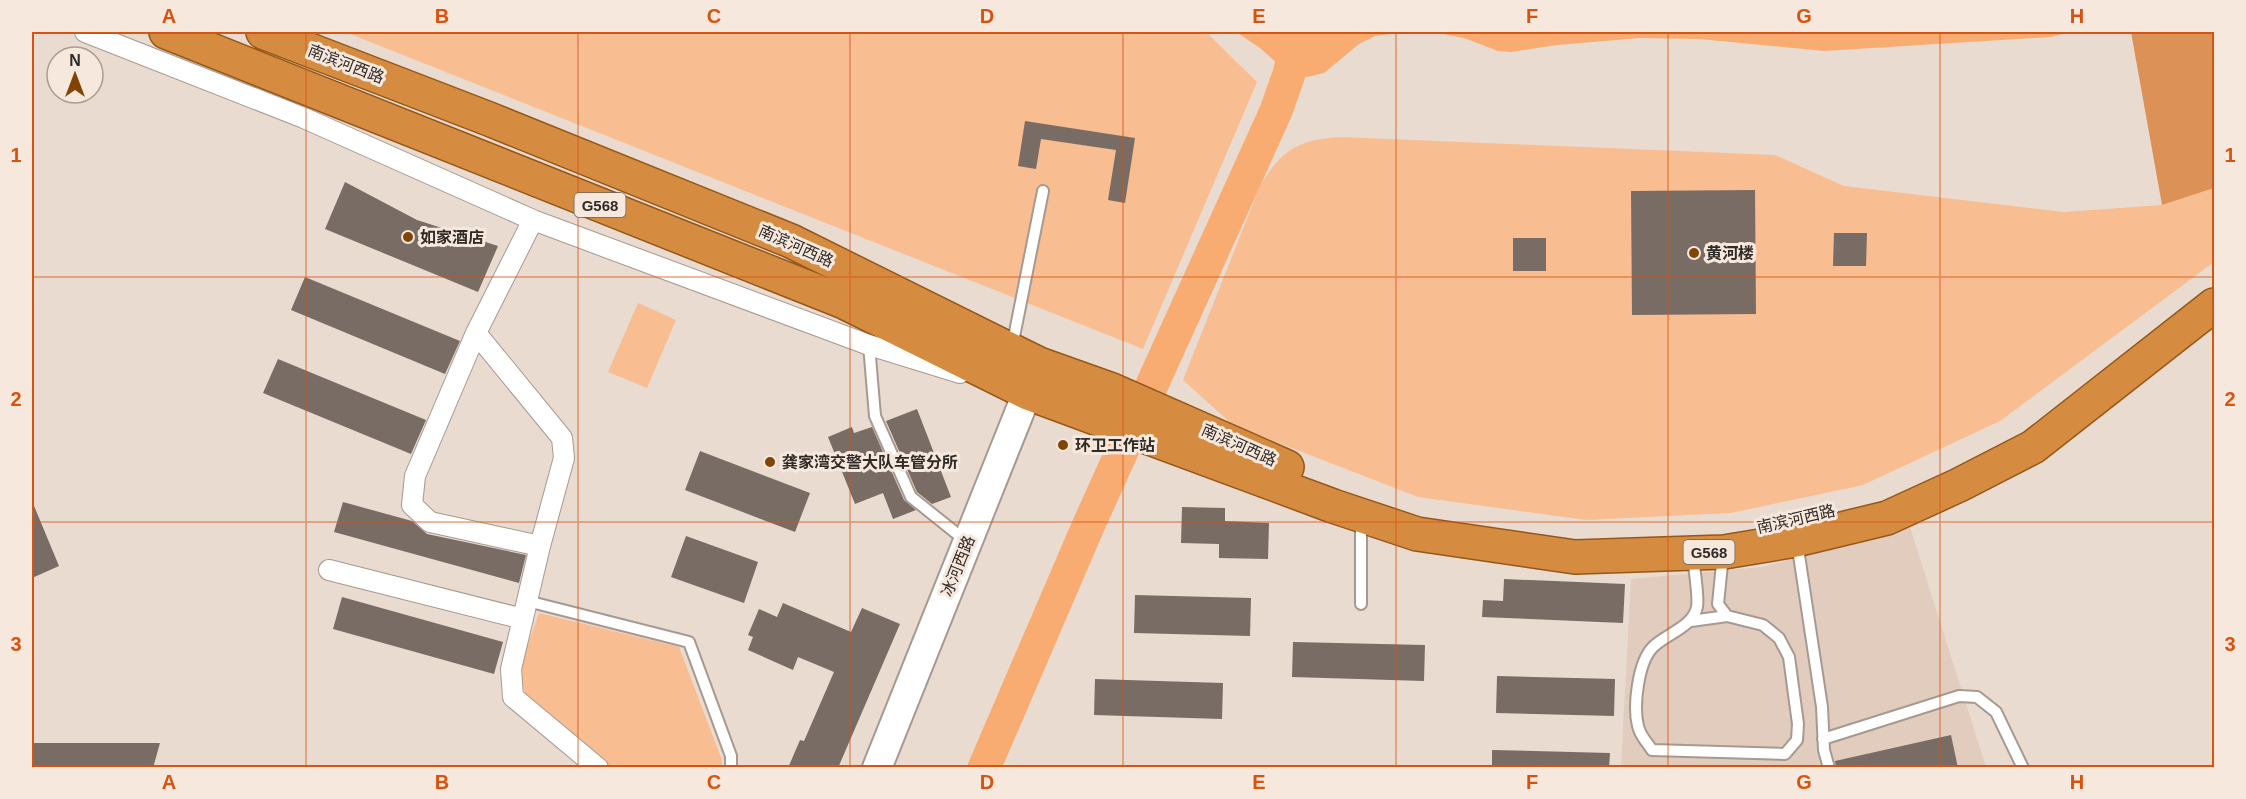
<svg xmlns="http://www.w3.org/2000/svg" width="2246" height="799" viewBox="0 0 2246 799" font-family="Arial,'Noto Sans SC',sans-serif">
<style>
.built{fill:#e1ccbe}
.green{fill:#f8bd91}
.forest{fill:#dc9156}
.water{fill:#f9ac72}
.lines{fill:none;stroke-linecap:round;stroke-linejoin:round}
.river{stroke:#f9ac72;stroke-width:33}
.building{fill:#796c64}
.service-casing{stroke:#a79990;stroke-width:14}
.minor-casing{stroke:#a79990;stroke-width:22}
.secondary-casing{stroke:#a79990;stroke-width:32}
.trunk-casing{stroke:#965719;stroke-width:36}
.service{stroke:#fff;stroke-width:10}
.minor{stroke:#fff;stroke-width:20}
.secondary{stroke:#fff;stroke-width:28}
.trunk{stroke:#d68c40;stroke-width:33}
.grid{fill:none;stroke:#d6540f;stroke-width:1.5;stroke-opacity:0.55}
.poi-dot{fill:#824404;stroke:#f7e8de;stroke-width:2}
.labels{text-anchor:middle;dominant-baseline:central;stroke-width:6;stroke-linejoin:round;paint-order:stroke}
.shield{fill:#f7e8de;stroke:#6c645e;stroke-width:1.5}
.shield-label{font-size:15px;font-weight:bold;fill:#312b27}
.street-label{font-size:16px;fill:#312b27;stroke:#f7e8de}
.poi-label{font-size:16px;font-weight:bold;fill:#312b27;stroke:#f7e8de;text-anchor:start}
.neatline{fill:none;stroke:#d6540f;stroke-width:2}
.grid-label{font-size:20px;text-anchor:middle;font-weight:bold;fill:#d6540f}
</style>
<rect width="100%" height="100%" fill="#eadbd1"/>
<path class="built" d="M1909,524L1986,767L1621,768L1631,579L1762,567L1888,534Z"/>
<path class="green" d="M345,32H1206L1257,82L1143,349Z
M1340,137L1775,155L1844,186L2064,212L2162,205L2214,188V262L2000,421L1863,485L1731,513L1586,520L1418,497L1233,425L1183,380L1260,186C1282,150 1297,140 1340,137Z
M638,303L676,320L647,388L608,372Z
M539,613L679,647L722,760V767H609L526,695L518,672Z"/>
<path class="forest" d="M2131,32H2214V188L2162,205Z"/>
<path class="water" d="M1236,32H2070L2051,37L1824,51L1699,39L1640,38L1557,45L1511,52L1498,51L1464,38L1432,32L1398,33L1375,36L1359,44L1324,73L1307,77L1289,74L1260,48Z"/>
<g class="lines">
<path class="river" d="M984,768L1089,524L1276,111L1289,74L1299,32"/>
</g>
<path class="building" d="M1025,121L1135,138L1125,203L1108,200L1116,150L1041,139L1036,169L1018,166Z
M345,182L417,220L498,246L478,292L325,229Z
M1755,190L1756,314L1632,315L1631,191Z
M1834,233H1867L1866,266H1833Z
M1513,238H1546V271H1513Z
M305,277L460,341L445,374L291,310Z
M278,359L426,420L411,454L263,393Z
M917,409L951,497L932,504L917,492L886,421Z
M852,427L854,433L872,427L904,500L916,510L893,519L883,493L855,504L828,437Z
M700,451L810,493L795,532L685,490Z
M32,501L59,566L32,578Z
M343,502L412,521L427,534L526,555L519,583L334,532Z
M1182,507L1225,508V521L1269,523L1268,559L1219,558V544L1181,543Z
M686,536L758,562L744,603L671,577Z
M1504,579L1625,584L1623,623L1482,617L1483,600L1503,601Z
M1135,595L1251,598L1250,636L1134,633Z
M342,597L503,642L494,674L333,629Z
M783,603L851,632L862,608L900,624L838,768H788L800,740L804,741L834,672L798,657L793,670L748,650L753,637L748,635L759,609L777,617Z
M1293,642L1425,645L1424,681L1292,677Z
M1497,676L1615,679L1614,716L1496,713Z
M1095,679L1223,683L1222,719L1094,715Z
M1951,735L1958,768H1836L1835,761Z
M32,743H160L153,768H32Z
M1492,750L1610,753L1609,768H1492Z"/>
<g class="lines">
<defs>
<path id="service" d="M869,345L875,416L911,497L966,541
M1012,347L1043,191
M1361,518V604
M1797,542L1822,707L1824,750L1829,768
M1693,556C1694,569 1699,596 1697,607C1693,627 1666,634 1653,647C1638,662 1633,706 1638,726C1640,736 1647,742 1652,750L1785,754L1797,740L1798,724L1789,657L1779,638L1763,625L1727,616L1718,604L1723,554
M527,601L689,642L731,756V768
M1691,621L1727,616
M1823,739L1959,696L1977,697L1996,712L2023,768"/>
<path id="minor" d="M85,32L304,118L533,220L869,345L960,373
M533,220L476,333L415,476L412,505L430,522L540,546
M476,333L562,438L564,458L540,546L511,669L513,697L598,768
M329,570L523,619"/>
<path id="secondary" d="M877,768L1036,371"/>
<path id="trunk" d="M166,32L844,302L1028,393L1333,506L1417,534L1575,557L1724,552L1796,540L1887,518L1959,485L2033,447L2214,305
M263,32L489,119L791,241L1039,364L1112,390L1287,467"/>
</defs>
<use href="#service" class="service-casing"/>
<use href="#minor" class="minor-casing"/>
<use href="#secondary" class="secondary-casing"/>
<use href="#trunk" class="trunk-casing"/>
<use href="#service" class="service"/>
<use href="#minor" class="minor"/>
<use href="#secondary" class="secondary"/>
<use href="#trunk" class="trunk"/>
</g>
<path class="grid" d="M306,32V768M578,32V768M850,32V768M1123,32V768M1396,32V768M1668,32V768M1940,32V768M32,277H2214M32,522H2214"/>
<g class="poi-dot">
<circle cx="408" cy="237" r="6"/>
<circle cx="1694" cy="253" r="6"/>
<circle cx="1063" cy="445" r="6"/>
<circle cx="770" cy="462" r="6"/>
</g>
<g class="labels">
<g class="shield">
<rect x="574.5" y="193" width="51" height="24" rx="4.5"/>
<rect x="1683.5" y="540" width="51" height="24" rx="4.5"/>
</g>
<g class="shield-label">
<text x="600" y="205">G568</text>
<text x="1709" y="552">G568</text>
</g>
<g class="street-label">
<text transform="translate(346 64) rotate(21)">南滨河西路</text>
<text transform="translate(796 246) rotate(24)">南滨河西路</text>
<text transform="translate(1239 445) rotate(24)">南滨河西路</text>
<text transform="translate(1796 519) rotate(-13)">南滨河西路</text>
<text transform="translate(958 566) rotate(-68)">冰河西路</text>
</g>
<g class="poi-label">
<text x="420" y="237">如家酒店</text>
<text x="1706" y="253">黄河楼</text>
<text x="1075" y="445">环卫工作站</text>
<text x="782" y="462">龚家湾交警大队车管分所</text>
</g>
</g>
<rect width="2246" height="799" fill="none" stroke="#f7e8de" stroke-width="66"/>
<g transform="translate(75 75)"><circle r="28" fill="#f7e8de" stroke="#a89c95" stroke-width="1.5"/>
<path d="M0-4.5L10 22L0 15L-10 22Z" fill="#824404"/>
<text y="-9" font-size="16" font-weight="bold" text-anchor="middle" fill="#312b27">N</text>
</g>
<rect x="33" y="33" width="2180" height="733" class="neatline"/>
<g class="grid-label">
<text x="169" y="23">A</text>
<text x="442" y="23">B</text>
<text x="714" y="23">C</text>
<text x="987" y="23">D</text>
<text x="1259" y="23">E</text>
<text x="1532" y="23">F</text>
<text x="1804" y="23">G</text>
<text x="2077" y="23">H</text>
<text x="16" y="162">1</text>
<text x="2230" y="162">1</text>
<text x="16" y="406">2</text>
<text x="2230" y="406">2</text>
<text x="16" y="651">3</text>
<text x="2230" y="651">3</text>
<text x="169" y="789">A</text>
<text x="442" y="789">B</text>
<text x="714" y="789">C</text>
<text x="987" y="789">D</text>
<text x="1259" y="789">E</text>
<text x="1532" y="789">F</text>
<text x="1804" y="789">G</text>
<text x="2077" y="789">H</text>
</g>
</svg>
